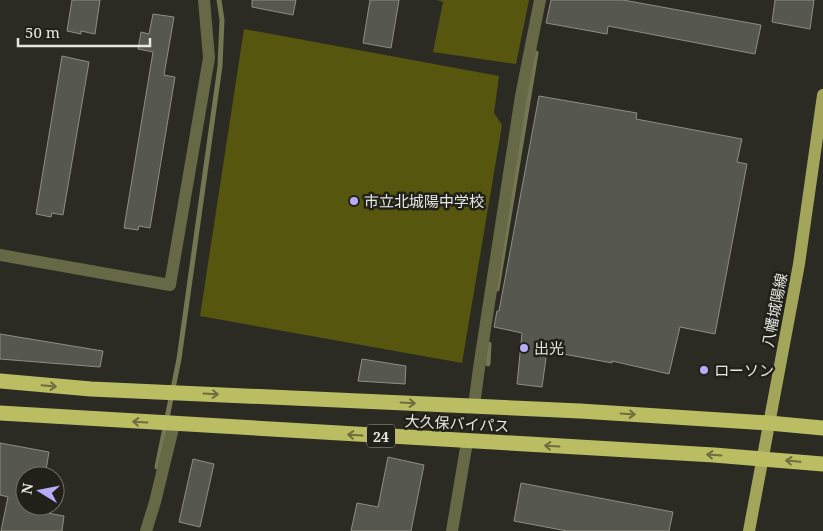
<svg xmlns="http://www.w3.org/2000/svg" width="823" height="531" viewBox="0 0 823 531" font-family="'Noto Serif','Noto Sans JP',serif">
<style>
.garden{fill:#56560f}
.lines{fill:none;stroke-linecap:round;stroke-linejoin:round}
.stream{stroke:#757652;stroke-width:5}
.building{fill:#56574e;stroke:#8e8e84}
.minor{stroke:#676845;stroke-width:12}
.major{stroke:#a3a55b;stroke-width:12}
.highway{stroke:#bbbd62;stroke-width:15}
.oneway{stroke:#6e6f3e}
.poi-dot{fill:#b6acf8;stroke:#212119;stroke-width:2}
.labels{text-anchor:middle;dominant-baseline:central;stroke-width:5;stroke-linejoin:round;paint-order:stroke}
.shield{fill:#212119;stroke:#abaca5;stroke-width:1}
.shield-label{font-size:14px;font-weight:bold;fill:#e6e7e1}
.poi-label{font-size:15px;fill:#e6e7e1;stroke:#212119;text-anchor:start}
.street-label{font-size:15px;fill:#e6e7e1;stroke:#212119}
</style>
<rect width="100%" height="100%" fill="#2b2b23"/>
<path class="garden" d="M437,0H529L516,64L433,52L443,2Z
M244,29L499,76L494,113L502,125L462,363L200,316Z"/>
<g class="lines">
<path class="stream" d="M497,289L536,53
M488,364L489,344
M157,467L179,359L220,66L222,20L219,0"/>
</g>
<path class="building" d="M72,0H100L95,34L81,31V34L67,31Z
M252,0H296L293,15L252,7Z
M370,0H399L391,48L363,43Z
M551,0H623L761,25L755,54L608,26L607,34L546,23Z
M775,0H814L810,29L772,22Z
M153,14L174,17L164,75L175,77L150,228L139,226L138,230L124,228L153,52L138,49L141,32L149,34Z
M62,56L89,62L63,215L52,213L51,217L36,214Z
M539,96L637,113L636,119L742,139L737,162L747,164L715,334L680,327L669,374L612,361V363L547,351L542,387L517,384L522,333L494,327L497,311H499Z
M0,334L103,351L100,367L0,359Z
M362,359L406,366L405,384L358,381Z
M0,443L49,452L45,476H25V509L64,516L62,531H1L8,497L0,495Z
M388,457L424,465L411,531H351L357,503L378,507Z
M193,459L214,464L200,527L179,522Z
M521,483L673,512L669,531H567L514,521Z"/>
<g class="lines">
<path class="minor" d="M0,255L170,285L209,58L204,0
M474,406L479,368L521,96L540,0
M146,531L155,502L174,424
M452,531L467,442"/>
<path class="major" d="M749,531L799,264L823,95"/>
<path class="highway" d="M0,381L91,389L580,411L769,423L823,428
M0,413L714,455L823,464"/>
</g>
<defs><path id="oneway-shaft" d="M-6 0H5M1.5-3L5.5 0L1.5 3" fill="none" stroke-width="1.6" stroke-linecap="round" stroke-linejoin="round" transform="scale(1.25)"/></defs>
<g class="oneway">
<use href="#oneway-shaft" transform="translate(49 386) rotate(5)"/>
<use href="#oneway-shaft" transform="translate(211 394) rotate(3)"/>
<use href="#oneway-shaft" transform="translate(408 403) rotate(3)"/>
<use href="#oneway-shaft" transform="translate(628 414) rotate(4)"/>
<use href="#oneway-shaft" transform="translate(140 422) rotate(-177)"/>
<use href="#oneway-shaft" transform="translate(355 435) rotate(-177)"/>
<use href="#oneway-shaft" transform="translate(552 446) rotate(-177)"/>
<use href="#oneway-shaft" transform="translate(714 455) rotate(-176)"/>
<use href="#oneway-shaft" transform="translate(793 461) rotate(-175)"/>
</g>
<g class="poi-dot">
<circle cx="354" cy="201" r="5"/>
<circle cx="524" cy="348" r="5"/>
<circle cx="704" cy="370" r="5"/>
</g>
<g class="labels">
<rect class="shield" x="367" y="424.5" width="28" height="23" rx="4"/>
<g class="shield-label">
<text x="381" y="436">24</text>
</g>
<g class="poi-label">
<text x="364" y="201">市立北城陽中学校</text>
<text x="534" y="348">出光</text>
<text x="714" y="370">ローソン</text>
</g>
<g class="street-label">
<text transform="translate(774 310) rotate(-79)">八幡城陽線</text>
<text transform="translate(457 423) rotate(3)">大久保バイパス</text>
</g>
</g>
<g transform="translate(40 491) rotate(280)"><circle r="24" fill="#212119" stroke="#707069"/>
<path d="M0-4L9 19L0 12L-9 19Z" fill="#b6acf8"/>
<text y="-8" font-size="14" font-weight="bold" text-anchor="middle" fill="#e6e7e1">N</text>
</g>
<path d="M18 38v8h132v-8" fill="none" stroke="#e6e7e1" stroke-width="2.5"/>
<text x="25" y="38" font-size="15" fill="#e6e7e1" stroke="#212119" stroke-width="4" paint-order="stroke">50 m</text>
</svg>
